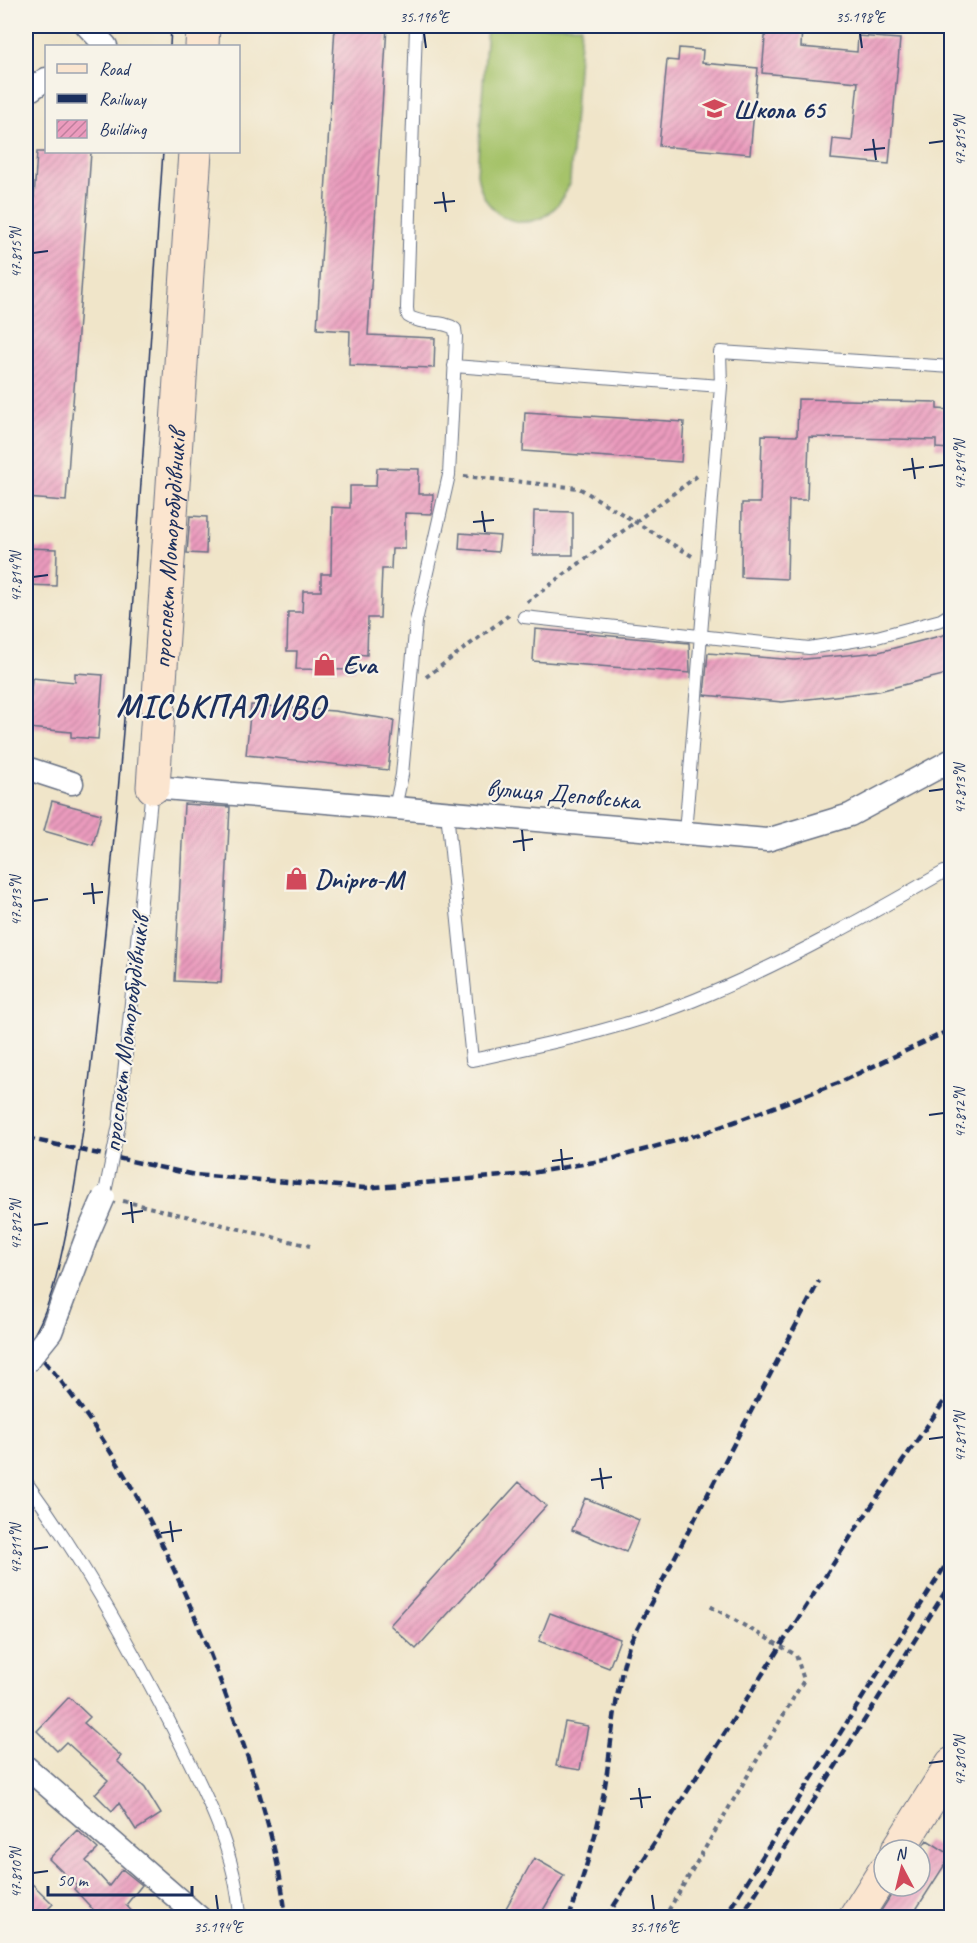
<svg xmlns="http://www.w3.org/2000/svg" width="977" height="1943" viewBox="0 0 977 1943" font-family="Caveat,sans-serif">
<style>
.pitch{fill:#a6c36a;stroke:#607964;stroke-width:1.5}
.building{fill:url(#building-hatch)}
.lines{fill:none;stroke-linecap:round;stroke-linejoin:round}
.lane-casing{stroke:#666f83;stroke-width:14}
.street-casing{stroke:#666f83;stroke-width:25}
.secondary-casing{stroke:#666f83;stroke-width:35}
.path{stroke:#666f83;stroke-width:4;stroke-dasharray:4.5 4.5;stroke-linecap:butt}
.lane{stroke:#fff;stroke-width:12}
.street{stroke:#fff;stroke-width:22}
.secondary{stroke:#fbe5cf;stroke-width:33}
.tram{stroke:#1b2f5e;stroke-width:1.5}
.rail{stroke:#1b2f5e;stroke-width:4.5;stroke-dasharray:9 4.5;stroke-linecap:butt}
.lane-bridge-casing{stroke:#666f83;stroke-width:14;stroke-linecap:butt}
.street-bridge-casing{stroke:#666f83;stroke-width:25;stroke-linecap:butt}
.lane-bridge{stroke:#fff;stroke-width:12}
.street-bridge{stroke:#fff;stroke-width:22}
.ticks{fill:none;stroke:#1b2f5e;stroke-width:2}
.labels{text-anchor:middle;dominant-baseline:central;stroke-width:4.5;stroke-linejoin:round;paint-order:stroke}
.poi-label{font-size:26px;font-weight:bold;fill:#1b2f5e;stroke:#f7f3e8;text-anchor:start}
.street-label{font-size:26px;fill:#1b2f5e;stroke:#f7f3e8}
.district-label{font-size:32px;font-weight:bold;letter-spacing:1.5px;fill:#1b2f5e;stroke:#f7f3e8}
.neatline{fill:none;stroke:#1b2f5e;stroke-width:2}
.ticks-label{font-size:15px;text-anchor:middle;fill:#1b2f5e}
</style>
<defs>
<pattern id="building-hatch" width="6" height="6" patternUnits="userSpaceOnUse" patternTransform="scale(1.5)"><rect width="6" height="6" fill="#eb9bbd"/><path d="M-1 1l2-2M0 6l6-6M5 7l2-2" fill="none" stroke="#be7f9d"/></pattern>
</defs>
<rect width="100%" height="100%" fill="#f7f3e8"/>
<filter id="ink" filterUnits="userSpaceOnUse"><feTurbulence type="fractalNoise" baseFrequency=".0167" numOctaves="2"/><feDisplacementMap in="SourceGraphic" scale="12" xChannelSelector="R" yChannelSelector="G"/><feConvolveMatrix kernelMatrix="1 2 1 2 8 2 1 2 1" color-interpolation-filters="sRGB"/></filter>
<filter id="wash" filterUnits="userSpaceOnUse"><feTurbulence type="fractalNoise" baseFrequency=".008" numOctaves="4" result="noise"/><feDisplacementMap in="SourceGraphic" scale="24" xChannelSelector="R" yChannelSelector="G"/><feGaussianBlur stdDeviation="1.35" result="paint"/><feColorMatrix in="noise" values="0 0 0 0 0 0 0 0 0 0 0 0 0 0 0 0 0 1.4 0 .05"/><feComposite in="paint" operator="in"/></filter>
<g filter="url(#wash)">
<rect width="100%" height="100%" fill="#f0e5c9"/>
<path class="pitch" d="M487,26H581L570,181C553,239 485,234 477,174Z"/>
<g id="blocks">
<path class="building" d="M335,26H387L368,335L435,338L434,368L349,365L350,331L317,329Z
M766,26H802L801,47L857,52L858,36L900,39L889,164L831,159L833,139L852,141L858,82L762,73Z
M679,48L703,50L702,63L758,68L750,154L659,146L667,60L678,61Z
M37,152H91L66,501L26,498V319Z
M798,399L937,402V409L951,410V449L936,448V440L809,437L807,500H789L787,579L741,577L742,503H760L762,435L797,436Z
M525,412L684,422L681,462L523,451Z
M377,468L419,469L418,494H433L432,514L405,513V549H392L391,569H382L380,618H368L367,655L354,654V670L296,669L297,651H287L288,612H302L303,591H321V574H331L332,507L350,508V486H376Z
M534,511L573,512V555H533Z
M190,516L207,517L206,554L187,553Z
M460,533L500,536L498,552L459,549Z
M26,548L57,549L56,586L26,585Z
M535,629L689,643L690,673L533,661Z
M951,633V673L879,691L782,702L704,695L708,653L795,660L879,652Z
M75,673L103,675L98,739L71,737V732L28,728L32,678L75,682Z
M251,705L334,711L394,720L388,770L246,755Z
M52,801L101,814L93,845L44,831Z
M184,804L230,807L221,983L175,981Z
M519,1482L546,1506L416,1649L390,1625Z
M585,1498L639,1520L626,1552L572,1530Z
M550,1613L620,1639L609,1668L539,1641Z
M69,1697L90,1717L84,1723L121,1756L117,1761L145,1788L161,1814L136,1830L119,1803L112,1811L95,1794L108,1780L66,1742L57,1751L37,1731Z
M565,1722L588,1726L580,1770L556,1766Z
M77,1830L98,1849L86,1861L109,1886L122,1869L142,1885L126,1905L137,1917H100L74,1889L77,1886L49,1859Z
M927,1840L951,1855L917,1908L930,1917H877L897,1886H920V1850Z
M534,1858L564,1875L539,1917H501Z
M26,1878L53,1904L40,1917H26Z"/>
</g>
</g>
<g filter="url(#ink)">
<use href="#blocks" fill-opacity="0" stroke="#666f83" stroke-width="1.5"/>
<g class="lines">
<defs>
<path id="lane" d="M454,366L721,386L720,352L952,367
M524,617L809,648L877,637L941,620L952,613
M395,808L402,775L416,621L449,475L456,337L455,329C442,319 422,326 408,316L407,308L416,26
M447,812L472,1060C552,1043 633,1027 709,994C790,960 867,916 944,872
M685,833L721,386
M119,1125L152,788
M26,1482C81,1557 126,1638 169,1721C200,1783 236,1847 240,1918"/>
<path id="street" d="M87,26L106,46
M26,93L46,79
M26,768L72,783
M153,787L767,840L850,815L952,760
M26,1767L200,1918"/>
<g id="secondary">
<path d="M202,46L203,26"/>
<path id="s1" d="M153,787L195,152"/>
<path d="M898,1850L952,1764"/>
<path d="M855,1918L884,1872"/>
</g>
</defs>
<use href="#lane" class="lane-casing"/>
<use href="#street" class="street-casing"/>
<use href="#secondary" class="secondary-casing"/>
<path class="path" d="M464,476L579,488L692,556
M527,602L700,474
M426,677L509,615
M123,1201L310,1246
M664,1918L804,1680L796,1655L710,1606"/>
<use href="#lane" class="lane"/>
<use href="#street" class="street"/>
<use href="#secondary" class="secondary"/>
<path class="tram" d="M170,46L171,26
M26,1348C51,1311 59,1267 68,1223C81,1155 89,1087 96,1018C128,730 143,441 163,152"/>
<path class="rail" d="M26,1138L195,1175L365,1188L526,1174L611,1159L707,1132L838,1083L952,1029
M26,1340C122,1445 182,1575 230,1707C255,1775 278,1846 286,1918
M569,1918C582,1880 595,1842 602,1803C612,1750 613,1697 629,1645L819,1281
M606,1918L855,1530L952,1390
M724,1918L952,1555
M740,1918L952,1581"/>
<defs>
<path id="lane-bridge" d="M104,1197L119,1125"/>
<path id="street-bridge" d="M26,1363L51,1332L87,1236L104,1197"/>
</defs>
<use href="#lane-bridge" class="lane-bridge-casing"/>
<use href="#street-bridge" class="street-bridge-casing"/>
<use href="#lane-bridge" class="lane-bridge"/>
<use href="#street-bridge" class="street-bridge"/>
</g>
</g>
<path class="ticks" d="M424,33L426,48M860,33L862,48M873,139L876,160M929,143L944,141M864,150L885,148M443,192L446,212M434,203L455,201M33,253L48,251M912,458L915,479M929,467L944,465M903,470L924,467M482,511L485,532M473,522L494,520M33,577L48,575M929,791L944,789M522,830L524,851M513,842L533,839M92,883L94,904M83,894L103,892M33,901L48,899M929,1115L944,1113M561,1149L563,1170M552,1161L573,1158M131,1202L133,1223M122,1214L143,1211M33,1225L48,1223M929,1439L944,1437M600,1468L603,1489M591,1480L612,1477M170,1521L173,1542M161,1533L182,1530M33,1549L48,1547M929,1763L944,1761M639,1788L642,1808M630,1799L651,1797M33,1873L48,1871M216,1895L218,1910M652,1895L654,1910"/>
<defs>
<symbol id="school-bare" viewBox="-9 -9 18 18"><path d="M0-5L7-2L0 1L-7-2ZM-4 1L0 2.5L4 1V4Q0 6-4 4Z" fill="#d1495b" stroke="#f7f3e8" stroke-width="2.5" paint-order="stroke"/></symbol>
<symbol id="shop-bare" viewBox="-9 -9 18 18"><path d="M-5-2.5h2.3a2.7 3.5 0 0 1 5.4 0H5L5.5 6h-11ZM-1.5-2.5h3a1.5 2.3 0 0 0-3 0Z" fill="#d1495b" stroke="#f7f3e8" stroke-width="2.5" paint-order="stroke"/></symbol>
</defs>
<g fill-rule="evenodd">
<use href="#school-bare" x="698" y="92" width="33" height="33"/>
<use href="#shop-bare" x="308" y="648" width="33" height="33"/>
<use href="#shop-bare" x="280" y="862" width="33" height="33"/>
</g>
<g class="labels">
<g class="poi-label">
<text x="733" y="109">Школа 65</text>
<text x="343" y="664">Eva</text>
<text x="315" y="879">Dnipro-M</text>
</g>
<g class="street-label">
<text stroke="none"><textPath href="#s1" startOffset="238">проспект Моторобудівників</textPath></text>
<text transform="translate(563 794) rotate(5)">вулиця Деповська</text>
<text transform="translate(126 1034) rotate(-83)">проспект Моторобудівників</text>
</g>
<g class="district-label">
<text x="221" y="706">МІСЬКПАЛИВО</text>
</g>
</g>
<rect width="977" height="1943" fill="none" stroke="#f7f3e8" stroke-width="66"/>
<rect x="45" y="45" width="195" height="108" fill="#f7f3e8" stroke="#9fa5b1" stroke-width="1.5"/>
<rect x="57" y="64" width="30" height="9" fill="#fbe5cf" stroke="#9fa5b1" stroke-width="1.5"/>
<text x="99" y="75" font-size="18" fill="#1b2f5e">Road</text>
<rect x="57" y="94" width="30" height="9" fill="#1b2f5e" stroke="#9fa5b1" stroke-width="1.5"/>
<text x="99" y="105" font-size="18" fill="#1b2f5e">Railway</text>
<rect x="57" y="120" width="30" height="18" fill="url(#building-hatch)" stroke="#9fa5b1" stroke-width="1.5"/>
<text x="99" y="135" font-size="18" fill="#1b2f5e">Building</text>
<g transform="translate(902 1868) rotate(353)"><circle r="28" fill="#f7f3e8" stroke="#9fa5b1" stroke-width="1.5"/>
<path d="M0-4.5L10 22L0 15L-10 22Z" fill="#d1495b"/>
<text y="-9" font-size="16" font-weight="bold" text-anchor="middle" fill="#1b2f5e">N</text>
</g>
<path d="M48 1886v9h144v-9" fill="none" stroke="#1b2f5e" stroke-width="3"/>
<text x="57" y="1886" font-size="18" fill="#1b2f5e" stroke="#f7f3e8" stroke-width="4.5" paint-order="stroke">50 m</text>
<rect x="33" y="33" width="911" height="1877" class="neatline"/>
<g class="ticks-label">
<text x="424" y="22">35.196°E</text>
<text x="860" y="22">35.198°E</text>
<text transform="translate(960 141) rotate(-90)" y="5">47.815°N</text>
<text transform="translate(16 253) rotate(-90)" y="5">47.815°N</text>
<text transform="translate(960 465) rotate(-90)" y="5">47.814°N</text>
<text transform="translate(16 577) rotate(-90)" y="5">47.814°N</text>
<text transform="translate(960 789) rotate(-90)" y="5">47.813°N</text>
<text transform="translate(16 901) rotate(-90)" y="5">47.813°N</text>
<text transform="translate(960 1113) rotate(-90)" y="5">47.812°N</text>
<text transform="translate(16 1225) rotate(-90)" y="5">47.812°N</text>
<text transform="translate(960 1437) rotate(-90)" y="5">47.811°N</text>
<text transform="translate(16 1549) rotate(-90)" y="5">47.811°N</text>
<text transform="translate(960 1761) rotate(-90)" y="5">47.810°N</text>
<text transform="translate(16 1873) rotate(-90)" y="5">47.810°N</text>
<text x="218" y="1932">35.194°E</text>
<text x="654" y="1932">35.196°E</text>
</g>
</svg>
